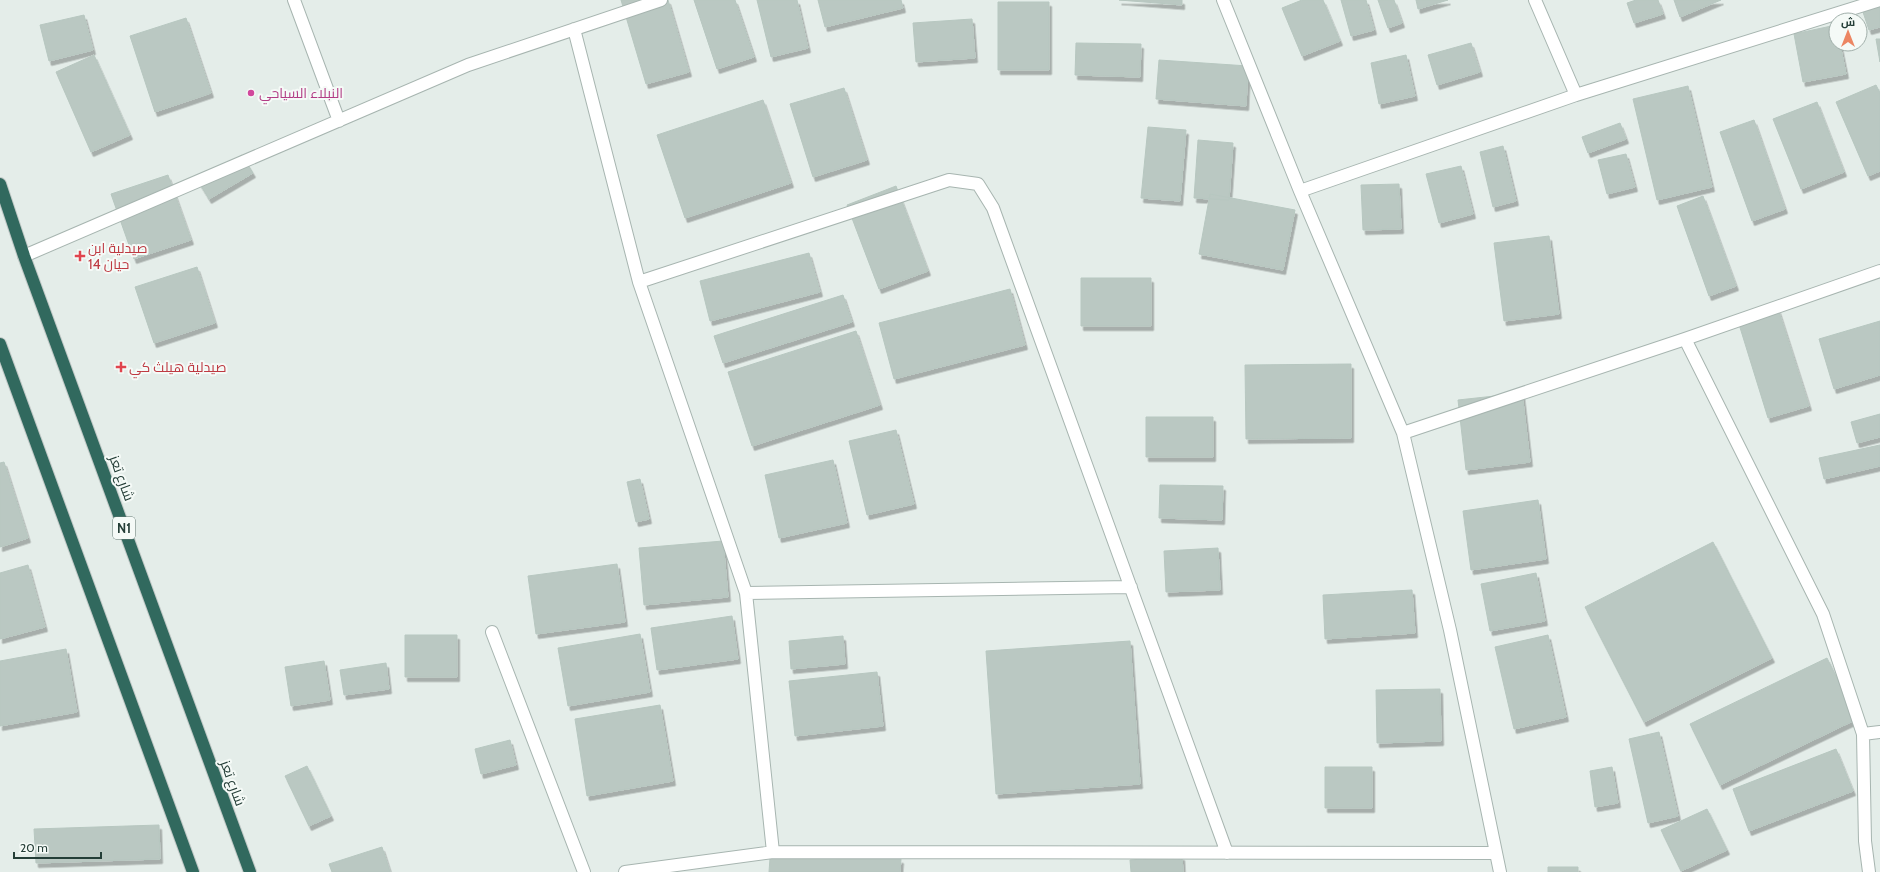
<svg xmlns="http://www.w3.org/2000/svg" width="1880" height="872" viewBox="0 0 1880 872" font-family="Cabin,Cairo,sans-serif">
<style>
.building{fill:#bac8c2;stroke:#b7c7c0;filter:url(#shadow)}
.lines{fill:none;stroke-linecap:round;stroke-linejoin:round}
.street-casing{stroke:#a7b5b0;stroke-width:14}
.highway-casing{stroke:#c2c9c7;stroke-width:14}
.street{stroke:#fff;stroke-width:12}
.highway{stroke:#31695e;stroke-width:12}
.hotel-dot{fill:#d1479c;stroke:#f5faf7;stroke-width:1.5}
.health-dot{fill:#e0444e;stroke:#f5faf7;stroke-width:1.5}
.labels{text-anchor:middle;dominant-baseline:central;stroke-width:4;stroke-linejoin:round;paint-order:stroke}
.shield{fill:#f5faf7;stroke:#637671;stroke-width:1}
.shield-label{font-size:13px;font-weight:bold;fill:#243e37}
.hotel-label{font-size:14px;fill:#b23c85;stroke:#f5faf7;text-anchor:start}
.health-label{font-size:14px;fill:#be3a42;stroke:#f5faf7;text-anchor:start}
.street-label{font-size:14px;fill:#243e37;stroke:#f5faf7}
</style>
<defs>
<filter id="shadow"><feDropShadow dx="2.5" dy="4.5" stdDeviation="0" flood-color="#0004"/></filter>
</defs>
<rect width="100%" height="100%" fill="#e4ede9"/>
<path class="building" d="M621,0H668L689,72L646,84Z
M694,0H735L754,57L717,69Z
M757,0H797L808,48L771,57Z
M818,0H901L903,8L825,27Z
M1119,0H1182V5Z
M1302,0H1323L1340,41L1302,56L1282,8Z
M1341,0H1366L1374,30L1351,36Z
M1378,0H1394L1402,23L1388,28Z
M1416,0H1448L1418,9Z
M1636,0H1658L1663,14L1634,23L1627,3Z
M1674,0H1721L1680,17Z
M1859,0H1880V27L1869,30Z
M998,2H1049V70H998Z
M84,15L93,50L49,61L40,25Z
M186,18L211,93L155,112L130,36Z
M972,19L975,58L916,62L913,23Z
M1836,25V44H1840L1846,74L1803,82L1794,34Z
M1876,39H1880V62Z
M1076,43L1141,44L1140,77L1075,75Z
M1471,43L1480,72L1437,85L1428,55Z
M94,55L130,135L91,152L56,72Z
M1406,55L1415,96L1379,104L1371,63Z
M1159,60L1248,66L1246,106L1156,99Z
M1876,85L1880,93V171L1868,176L1836,102Z
M1688,86L1712,187L1657,200L1633,99Z
M844,88L867,160L813,177L790,104Z
M763,100L791,183L685,218L657,135Z
M1817,102L1844,172L1801,189L1773,119Z
M1754,120L1785,209L1752,221L1720,132Z
M1620,123L1626,139L1588,153L1582,137Z
M1148,127L1186,130L1180,201L1141,198Z
M1198,140L1233,143L1229,200L1194,198Z
M1503,146L1516,201L1493,207L1480,152Z
M1626,154L1635,187L1607,194L1598,160Z
M242,155L253,173L209,199L198,181Z
M1461,166L1473,214L1439,223L1426,174Z
M168,175L191,240L134,259L111,194Z
M1399,184L1401,229L1363,230L1361,185Z
M896,186L928,271L879,289L847,205Z
M1210,194L1295,210L1283,270L1199,254Z
M1703,196L1736,286L1709,296L1677,206Z
M1549,236L1559,314L1504,321L1494,243Z
M809,253L820,292L710,321L700,281Z
M197,267L215,323L154,343L135,287Z
M1081,278H1151V326H1081Z
M1010,289L1025,345L894,379L879,323Z
M843,295L852,322L723,363L714,336Z
M1778,309L1809,406L1768,418L1738,321Z
M1880,321V375L1834,389L1819,339Z
M856,331L880,405L752,446L728,372Z
M1351,364V438L1246,439L1245,365Z
M1522,393L1530,462L1466,470L1458,400Z
M1880,414V437L1857,443L1851,422Z
M1146,417H1213V457H1146Z
M896,430L914,504L867,515L849,441Z
M1880,445V466L1824,479L1819,458Z
M833,460L847,523L779,538L765,475Z
M4,462L28,538L0,547V463Z
M640,479L649,519L636,522L627,482Z
M1160,485L1223,486L1222,520L1159,518Z
M1538,500L1546,559L1471,570L1463,511Z
M723,541L728,597L644,605L639,548Z
M1713,542L1772,658L1644,722L1585,607Z
M1218,548L1220,590L1166,592L1164,551Z
M617,564L625,622L536,634L528,576Z
M28,565L45,627L0,639V573Z
M1536,573L1545,621L1490,631L1481,584Z
M1412,590L1415,633L1325,639L1323,595Z
M732,616L738,659L657,670L651,628Z
M640,634L650,692L568,706L558,648Z
M405,635H457V677H405Z
M1548,635L1566,717L1514,729L1495,647Z
M843,636L845,664L791,669L789,641Z
M1130,641L1140,784L996,794L986,651Z
M66,649L77,712L0,726V661Z
M1827,658L1857,719L1720,785L1690,724Z
M324,661L330,700L291,706L285,667Z
M386,663L389,689L344,695L340,670Z
M877,672L883,726L795,736L789,681Z
M1440,689L1441,741L1377,743L1376,690Z
M660,705L673,781L587,796L575,719Z
M1659,732L1678,816L1648,823L1629,739Z
M510,740L516,765L481,774L475,749Z
M1836,749L1853,791L1749,831L1733,789Z
M307,766L331,816L309,826L285,776Z
M1325,767H1372V808H1325Z
M1612,767L1618,803L1595,807L1590,771Z
M1707,809L1727,850L1681,871L1661,830Z
M159,825L160,859L36,863L34,829Z
M382,847L390,872H332L329,864Z
M1182,856L1183,872H1131L1130,860Z
M770,858L901,859L900,872H769Z
M1548,867H1578V872H1548Z"/>
<g class="lines">
<defs>
<path id="street" d="M294,0L339,121
M1223,0L1300,191L1403,433L1450,630L1500,872
M1535,0L1576,95
M574,29L639,282L746,593L773,852
M1300,191L1576,95L1880,0
M24,256L468,65L661,0
M639,282L949,180L978,184L993,208L1227,853
M1685,339L1823,614L1863,734L1865,841L1869,872
M1403,433L1685,339L1880,271
M746,593L1131,587
M492,632L584,872
M1863,734L1880,732
M625,872L773,852L1495,853"/>
<path id="highway" d="M0,184L24,256L250,872
M0,344L193,872"/>
</defs>
<use href="#street" class="street-casing"/>
<use href="#highway" class="highway-casing"/>
<use href="#street" class="street"/>
<use href="#highway" class="highway"/>
</g>
<circle class="hotel-dot" cx="251" cy="93" r="4"/>
<g class="health-dot">
<path d="M78 250h4v4h4v4h-4v4h-4v-4h-4v-4h4z"/>
<path d="M119 361h4v4h4v4h-4v4h-4v-4h-4v-4h4z"/>
</g>
<g class="labels">
<rect class="shield" x="113" y="517" width="22" height="22" rx="3"/>
<g class="shield-label">
<text x="124" y="528">N1</text>
</g>
<g class="hotel-label">
<text x="259" y="93">النبلاء السياحي</text>
</g>
<g class="health-label">
<text x="88" y="248">صيدلية ابن<tspan x="88" dy="16">حيان 14</tspan></text>
<text x="129" y="367">صيدلية هيلث كي</text>
</g>
<g class="street-label">
<text transform="translate(122 478) rotate(70)">شارع تعز</text>
<text transform="translate(233 783) rotate(70)">شارع تعز</text>
</g>
</g>
<g transform="translate(1848 32)"><circle r="19" fill="#f5faf7" stroke="#a1afaa"/>
<path d="M0-3L7 15L0 10L-7 15Z" fill="#ec8663"/>
<text y="-6" font-size="11" font-weight="bold" text-anchor="middle" fill="#243e37">ش</text>
</g>
<path d="M14 852v6h87v-6" fill="none" stroke="#243e37" stroke-width="2"/>
<text x="20" y="852" font-size="12" fill="#243e37" stroke="#f5faf7" stroke-width="3" paint-order="stroke">20 m</text>
</svg>
